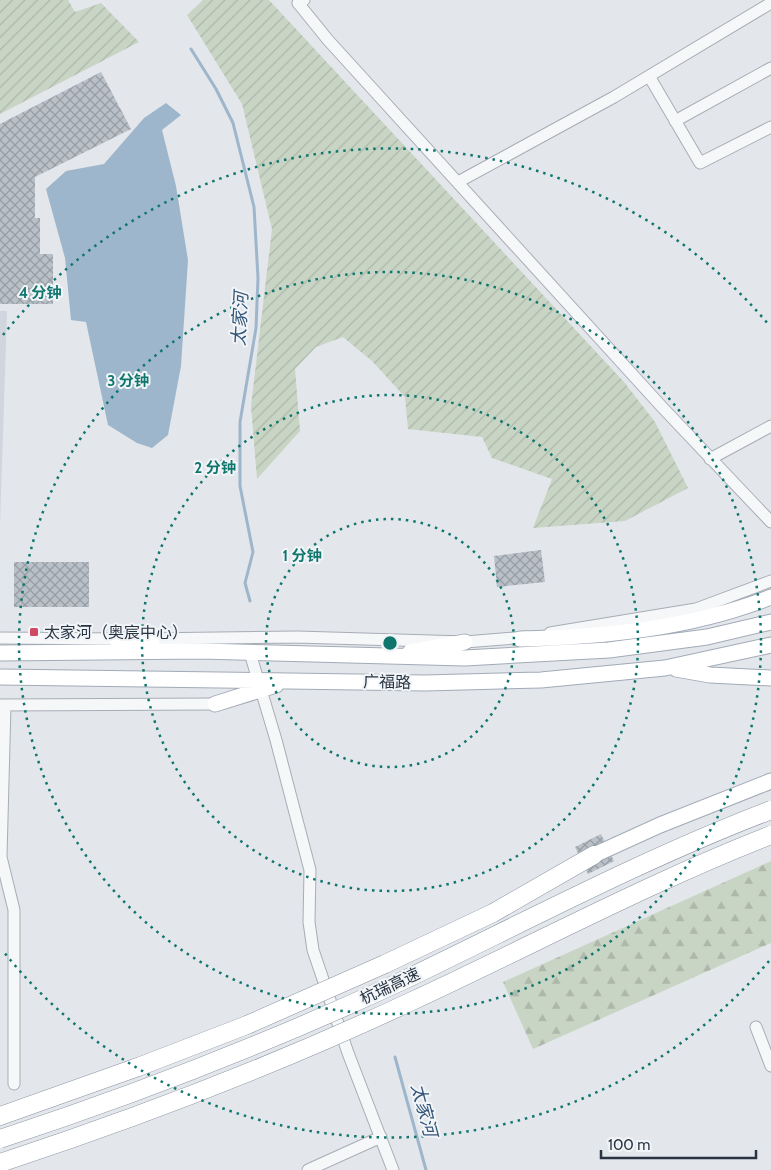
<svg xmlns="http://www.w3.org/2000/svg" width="771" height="1170" viewBox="0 0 771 1170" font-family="Cabin,'Noto Sans SC',sans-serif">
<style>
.built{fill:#d1d5dd}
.forest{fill:url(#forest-firs)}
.garden{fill:url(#garden-furrows)}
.water{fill:#9eb6cb}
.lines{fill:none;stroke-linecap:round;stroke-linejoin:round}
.stream{stroke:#9eb6cb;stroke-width:3}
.building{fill:url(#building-cross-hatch)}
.minor-casing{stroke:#a8adb5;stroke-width:13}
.major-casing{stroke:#a2abb7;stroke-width:17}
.highway-casing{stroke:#8a94a2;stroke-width:19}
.minor{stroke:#f5f7f9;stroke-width:11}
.major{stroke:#fff;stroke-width:15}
.highway{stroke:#fff;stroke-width:18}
.highway-bridge-casing{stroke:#8a94a2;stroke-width:19;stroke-linecap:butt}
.highway-bridge{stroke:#fff;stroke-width:18}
.ring{fill:none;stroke:#0f766e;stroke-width:2.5;stroke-dasharray:2.5 5}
.poi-dot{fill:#d04863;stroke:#f2f5f8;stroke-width:2}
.labels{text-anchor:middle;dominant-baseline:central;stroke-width:4;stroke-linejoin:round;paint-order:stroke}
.poi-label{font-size:16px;fill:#2a3543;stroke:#f2f5f8;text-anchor:start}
.street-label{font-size:16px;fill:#2a3543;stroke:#f2f5f8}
.water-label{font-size:18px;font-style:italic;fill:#345578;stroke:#f2f5f8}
.centre{fill:#0f766e;stroke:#f2f5f8;stroke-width:2.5}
.ring-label{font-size:15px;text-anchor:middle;font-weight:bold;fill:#0f766e;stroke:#f2f5f8;stroke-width:4;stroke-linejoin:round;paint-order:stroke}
</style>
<defs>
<pattern id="forest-firs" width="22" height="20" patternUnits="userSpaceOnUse" patternTransform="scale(1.25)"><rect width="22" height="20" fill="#c9d5c4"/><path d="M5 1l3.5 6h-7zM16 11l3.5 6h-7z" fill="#adb7aa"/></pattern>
<pattern id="garden-furrows" width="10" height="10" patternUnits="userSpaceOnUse" patternTransform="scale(1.25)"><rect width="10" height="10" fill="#c9d5c4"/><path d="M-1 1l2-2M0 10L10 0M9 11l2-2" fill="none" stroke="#adb7aa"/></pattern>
<pattern id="building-cross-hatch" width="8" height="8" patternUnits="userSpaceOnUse" patternTransform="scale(1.25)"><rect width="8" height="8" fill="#bac0c8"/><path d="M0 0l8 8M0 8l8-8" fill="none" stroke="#979da4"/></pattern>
</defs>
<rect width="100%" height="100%" fill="#e3e6eb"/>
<path class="built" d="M0,311H7L0,525Z"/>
<path class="forest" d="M771,861V943L533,1049L503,982Z"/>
<path class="garden" d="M0,0H68L75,12L101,3L139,42L0,114Z
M203,0H269L624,382L655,422L688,488L625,521L533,528L552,479L492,458L482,437L408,429L405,397L372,361L343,337L316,347L295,369L300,431L257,479L251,406L272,229L242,104L187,15Z"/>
<path class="water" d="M166,103L181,115L162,130L176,186L188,260L181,366L168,435L152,448L137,443L108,425L86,322L71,320L65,258L46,189L66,171L104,164L144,118Z"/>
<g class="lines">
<path class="stream" d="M191,49L216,89L233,123L254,207L258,278L256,328L240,422V486L253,552L245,583L250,601
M395,1057L426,1170"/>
</g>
<path class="building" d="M101,72L131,129L35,177V218H40V254H53V304H0V124Z
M541,550L545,582L497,587L494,556Z
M14,562H89V607H14Z
M601,834L614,861L588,874L575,847Z"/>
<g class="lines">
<defs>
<path id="minor" d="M304,0L298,3L328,40L662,407L771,522
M649,76L700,163L771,127
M675,121L771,68
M458,182L614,97L771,3
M710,459L771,426
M550,633L696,609L771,581
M0,638L122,639
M143,639L297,637L465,642L527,637
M250,653L276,740L310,870L309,922L313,950L348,1053L393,1170
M0,705L215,704
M5,705L1,857L14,910V1084
M756,1027L771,1066
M308,1170L381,1137"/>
<path id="major" d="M116,639L152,644
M520,639C605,637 692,628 771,597
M410,652L465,642
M0,653L201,651L465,658L609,650L707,637L771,622
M676,669L710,675L771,678
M0,677L425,683L541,680L665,668L771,645
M215,704L276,685
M594,855L660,825L771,781"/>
<path id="highway" d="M385,964L493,913L594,855
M0,1116L138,1067"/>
</defs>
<use href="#minor" class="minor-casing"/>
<use href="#major" class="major-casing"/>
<use href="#highway" class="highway-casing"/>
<use href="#minor" class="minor"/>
<use href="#major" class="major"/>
<use href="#highway" class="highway"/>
<defs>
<path id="highway-bridge" d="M138,1067L247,1025L385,964
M0,1139C137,1094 273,1041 404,980C525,922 645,858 771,810
M0,1163C140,1117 278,1064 412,1001C531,946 648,883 771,835"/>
</defs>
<use href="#highway-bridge" class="highway-bridge-casing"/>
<use href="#highway-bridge" class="highway-bridge"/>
</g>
<g class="ring">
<circle cx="390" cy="643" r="124"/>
<circle cx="390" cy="643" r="248"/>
<circle cx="390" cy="643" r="371"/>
<path d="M769 961A495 495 0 0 1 3 951M3 335A495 495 0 0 1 769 325"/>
</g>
<rect class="poi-dot" x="29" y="627" width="10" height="10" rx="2.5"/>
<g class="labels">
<g class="poi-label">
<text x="44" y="632">太家河（奥宸中心）</text>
</g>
<g class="street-label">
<text transform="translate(387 682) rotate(1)">广福路</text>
<text transform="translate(390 986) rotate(-25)">杭瑞高速</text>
</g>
<g class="water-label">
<text transform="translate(240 319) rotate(-87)">太家河</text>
<text transform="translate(424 1110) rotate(75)">太家河</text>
</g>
</g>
<circle cx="390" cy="643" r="8" class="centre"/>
<g class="ring-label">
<text x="40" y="298">4 分钟</text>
<text x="128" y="386">3 分钟</text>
<text x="215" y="473">2 分钟</text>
<text x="302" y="561">1 分钟</text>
</g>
<path d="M601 1150v8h155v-8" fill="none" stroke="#2a3543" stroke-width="2.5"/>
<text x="608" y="1150" font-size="15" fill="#2a3543" stroke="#f2f5f8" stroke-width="4" paint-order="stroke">100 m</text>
</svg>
